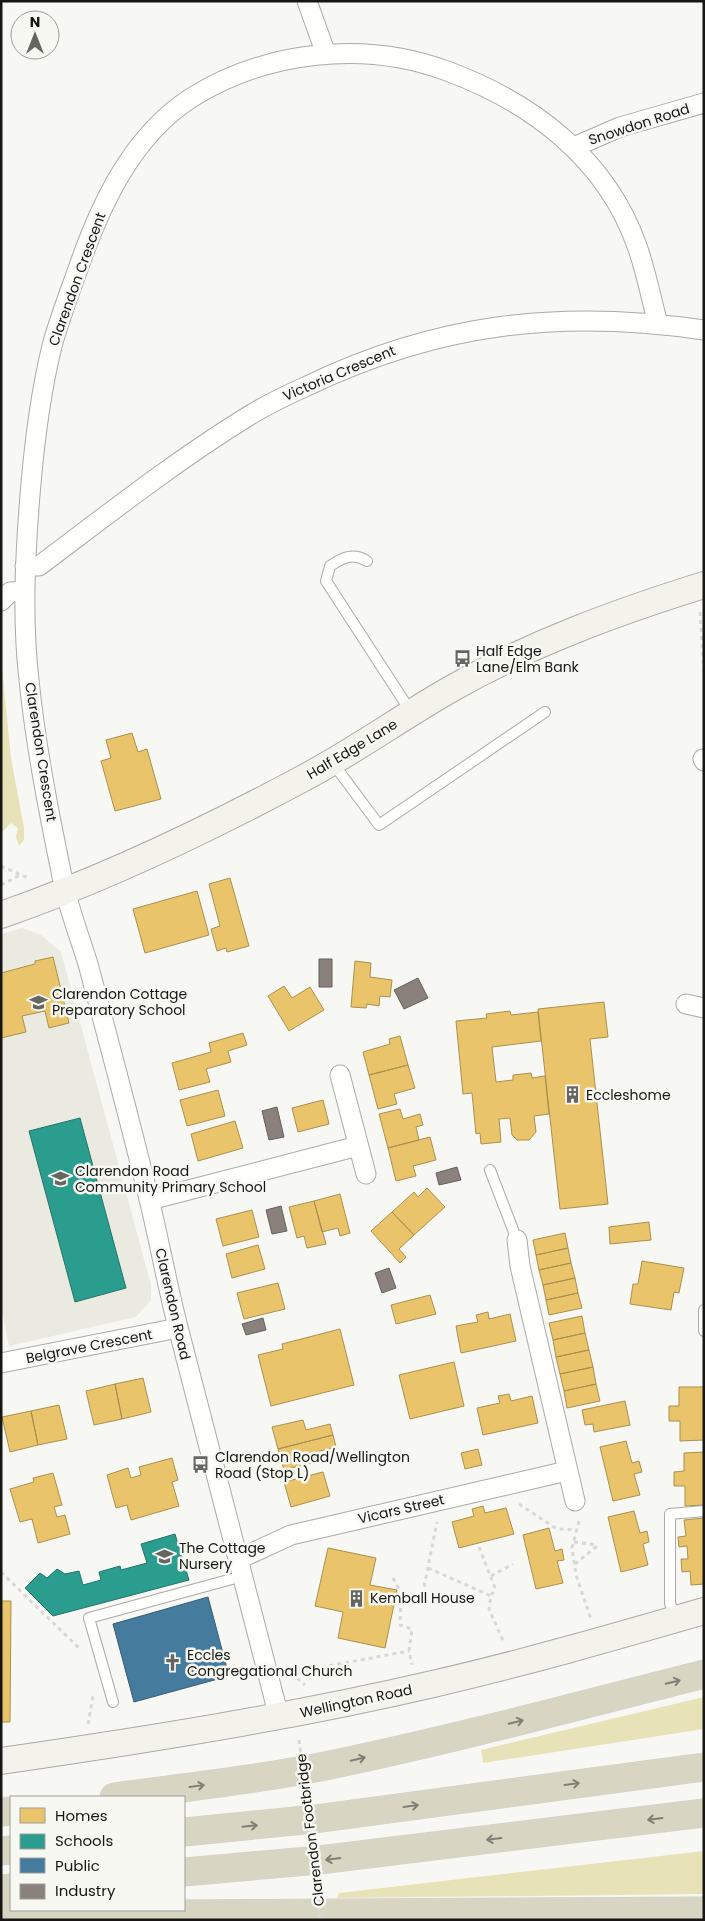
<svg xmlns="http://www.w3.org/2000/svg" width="705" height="1921" viewBox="0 0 705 1921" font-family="Poppins,sans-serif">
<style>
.built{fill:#ebeae1}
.green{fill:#e8e2b9}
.homes{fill:#e9c46a;stroke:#aa9050}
.schools{fill:#2a9d8f;stroke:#24746a}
.public{fill:#457b9d;stroke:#375d74}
.industry{fill:#8a817c;stroke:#67615d}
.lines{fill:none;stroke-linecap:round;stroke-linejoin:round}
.lane-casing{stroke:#aaaaa8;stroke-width:12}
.street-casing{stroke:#aaaaa8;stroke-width:21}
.secondary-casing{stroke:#aaaaa8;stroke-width:28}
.highway-casing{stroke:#d2d2d1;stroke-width:29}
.path{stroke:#d8d8d8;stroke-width:3;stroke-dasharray:4 4;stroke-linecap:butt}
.lane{stroke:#fefefd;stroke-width:10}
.street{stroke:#fefefd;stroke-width:19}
.secondary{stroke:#f3f2eb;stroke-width:26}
.highway{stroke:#d8d5c3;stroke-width:28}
.path-bridge{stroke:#d8d8d8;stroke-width:3;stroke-dasharray:4 4;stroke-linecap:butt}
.oneway{stroke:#817f74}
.labels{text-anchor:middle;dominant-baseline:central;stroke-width:5;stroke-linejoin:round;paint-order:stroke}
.street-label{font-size:14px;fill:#161614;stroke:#f8f8f2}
.poi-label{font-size:14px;fill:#161614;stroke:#f8f8f2;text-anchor:start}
</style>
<rect width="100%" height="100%" fill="#f7f7f3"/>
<path class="built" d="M22,928L41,935L61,952L151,1285V1300L136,1317L9,1346L1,1305V934Z"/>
<path class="green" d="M1,659L11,758L24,828V840L19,846L16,837L18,828L11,823L1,833Z
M704,1697V1729L483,1763L481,1750Z
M704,1851V1894L337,1898L339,1893Z"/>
<path class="homes" d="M132,733L138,752L147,749L161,799L115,811L101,761L111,758L106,740Z
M230,878L249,946L227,952L226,948L217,951L211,929L220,926L209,884Z
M197,891L209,935L145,953L133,909Z
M53,957L69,1023L49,1028L45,1011L22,1016L26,1032L1,1038V973L35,964V961Z
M355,961L371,963L370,977L392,980L390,997L380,996L379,1006L367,1004L366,1008L351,1007Z
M284,986L292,998L310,987L324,1010L289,1031L268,996Z
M604,1002L608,1037L590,1039L608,1204L560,1209L538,1009Z
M510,1011L511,1015L538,1012L541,1041L492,1047L496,1082L513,1080V1075L531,1073L532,1078L545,1076L549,1114L534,1116L536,1132L529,1140H517L512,1135L510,1118L499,1119L501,1142L481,1144L480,1133L476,1134L472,1093L463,1094L456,1021L487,1018L486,1014Z
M243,1033L247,1045L228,1051L231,1062L206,1069L210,1082L179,1090L172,1063L211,1052L209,1043Z
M400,1036L408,1065L369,1075L363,1052L390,1044L389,1039Z
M408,1065L415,1088L394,1094L397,1104L378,1109L369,1075Z
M218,1090L225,1116L187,1126L180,1100Z
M323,1100L329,1124L298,1132L292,1108Z
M400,1109L403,1119L420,1114L423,1125L416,1127L419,1140L388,1148L379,1114Z
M235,1121L243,1148L198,1161L191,1134Z
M430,1137L436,1160L413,1166L416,1176L396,1181L388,1148Z
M427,1188L445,1207L414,1235L392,1212L414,1192L418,1197Z
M340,1194L350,1233L340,1236L338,1228L322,1232L314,1201Z
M314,1201L326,1244L307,1248L304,1236L297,1238L289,1207Z
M252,1210L259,1237L223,1246L216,1219Z
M392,1212L414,1235L399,1249L406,1257L400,1263L371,1231Z
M649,1222L651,1240L610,1244L609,1227Z
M565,1233L568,1248L536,1255L533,1240Z
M258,1245L265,1269L232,1278L226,1254Z
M568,1248L571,1263L539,1270L536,1255Z
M642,1261L684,1268L679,1293L674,1292L671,1310L630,1304L633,1284H638Z
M571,1263L575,1278L543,1285L539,1270Z
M575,1278L578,1293L546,1300L543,1285Z
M278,1283L285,1309L244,1319L237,1293Z
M578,1293L582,1308L549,1315L546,1300Z
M430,1295L436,1314L396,1324L391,1305Z
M488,1312L489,1319L510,1314L516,1341L461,1353L456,1326L478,1322L476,1315Z
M582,1316L585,1333L553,1340L549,1323Z
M340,1329L354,1385L271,1406L258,1355L283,1349L282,1344Z
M585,1333L589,1350L556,1357L553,1340Z
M589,1350L593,1367L560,1374L556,1357Z
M454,1362L464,1406L410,1419L399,1375Z
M593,1367L596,1384L564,1391L560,1374Z
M143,1378L151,1412L122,1419L115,1384Z
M115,1384L122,1419L94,1425L86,1391Z
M596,1384L600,1401L567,1408L564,1391Z
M679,1387H704V1440L680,1441V1421H669V1406H679Z
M509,1394L511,1401L532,1396L538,1423L483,1435L477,1408L500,1403L498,1396Z
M625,1401L630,1425L594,1432L593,1424L585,1425L582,1410Z
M59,1405L67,1439L38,1445L31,1411Z
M31,1411L38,1445L10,1452L2,1417Z
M303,1420L306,1430L330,1424L333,1435L278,1449L272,1427Z
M333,1435L336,1447L312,1453L314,1462L284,1470L278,1449Z
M626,1441L632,1463L639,1461L642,1472L634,1474L640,1495L613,1501L600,1447Z
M478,1449L482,1465L465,1469L461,1453Z
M704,1452V1505L685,1506V1486H674V1472L684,1471V1453Z
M172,1458L178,1480L172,1482L179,1506L131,1520L127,1505L116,1508L107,1475L128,1468L131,1478L141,1475L139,1467Z
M323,1472L330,1496L291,1507L284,1482Z
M53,1473L62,1505L54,1507L57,1517L65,1515L70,1534L38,1543L32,1519L20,1522L10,1489L34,1482L33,1478Z
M483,1506L485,1513L506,1508L514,1534L459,1548L452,1522L474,1516L472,1509Z
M634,1511L640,1533L647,1531L649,1542L643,1544L648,1565L621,1572L608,1517Z
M704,1518V1584L691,1585L690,1571L682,1572L681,1559H688L687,1546L679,1547L678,1537L686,1536L684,1520Z
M549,1528L555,1551L562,1549L564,1560L557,1561L563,1583L536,1589L523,1535Z
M328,1548L376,1558L370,1585L397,1590L385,1648L338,1638L343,1612L315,1606Z
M1,1601H11L10,1722H1Z"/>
<path class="schools" d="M80,1118L126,1288L75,1302L29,1131Z
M175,1534L189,1580L53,1616L25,1588L40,1573L47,1578L57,1569L65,1574L79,1571L83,1585L101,1580L99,1572L120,1566L121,1570L147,1563L141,1544Z"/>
<path class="public" d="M208,1597L229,1676L134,1702L113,1624Z"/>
<path class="industry" d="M319,959H332V987H319Z
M418,978L428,998L404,1009L394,990Z
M277,1107L284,1137L269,1140L262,1111Z
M457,1167L461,1180L439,1185L436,1173Z
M281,1206L287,1231L272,1234L266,1210Z
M389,1268L396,1288L382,1293L375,1273Z
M263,1318L266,1330L246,1335L242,1324Z"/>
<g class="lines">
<defs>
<path id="lane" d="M367,561C353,552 342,558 330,566L326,581L411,712
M332,762L379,825L545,712
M490,1170L517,1240
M704,1310V1331
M675,1618L670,1603V1514L704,1511
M113,1702L89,1618L243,1576"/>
<path id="street" d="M307,1L326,54
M574,147L620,127L704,103
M25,566H39C107,515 174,462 247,417C266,405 287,395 307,386C438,323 561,309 704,330
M1,601L10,592L25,591
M703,759L704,761
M686,1004L704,1008
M340,1075L366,1174
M150,1200L358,1146
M517,1240L520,1266L575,1501
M1,1363L178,1328
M239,1559L291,1535L567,1471
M279,1717C247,1589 212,1463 180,1335C168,1290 160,1244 149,1199C130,1121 109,1042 88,964C80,938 70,912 64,886C50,818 36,749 29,680C22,619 25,557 30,495C34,445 40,395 52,346C59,320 69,294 78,269C100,205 132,136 191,98C266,51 364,40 447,71C531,102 606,158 637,246C646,271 651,298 658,324"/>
<path id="secondary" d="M1,915C105,879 203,832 300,780C352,753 400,718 451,689C530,644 617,612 704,585
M1,1761C146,1740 291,1717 433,1684C524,1663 614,1637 704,1611"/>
<path id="highway" d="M114,1797C188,1787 262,1779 335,1764C459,1738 581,1705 704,1674
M1,1812L11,1811
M184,1832L315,1819L704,1767
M1,1851L11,1850
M184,1872L319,1860L704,1813
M1,1889L11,1888
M1,1915L704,1911"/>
</defs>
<use href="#lane" class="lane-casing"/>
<use href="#street" class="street-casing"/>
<use href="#secondary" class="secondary-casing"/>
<use href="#highway" class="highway-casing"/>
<path class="path" d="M700,612L704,673
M1,866L28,878
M1,885L20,875
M519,1504L557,1529L577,1530
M579,1521L572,1548L576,1575L591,1619
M574,1542L597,1545
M479,1547L495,1588L491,1596
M575,1564L597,1546
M428,1568L491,1596L489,1609L504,1643
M1,1572L79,1648
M491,1576L513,1564
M393,1578L401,1593L400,1625L412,1629L409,1651L412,1665
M401,1593L422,1597L437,1522
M290,1673L409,1651
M291,1673L305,1685
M88,1724L93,1696"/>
<use href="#lane" class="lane"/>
<use href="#street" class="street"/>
<use href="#secondary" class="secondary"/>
<use href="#highway" class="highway"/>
<path class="path-bridge" d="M299,1740L320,1920"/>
</g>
<defs><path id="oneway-shaft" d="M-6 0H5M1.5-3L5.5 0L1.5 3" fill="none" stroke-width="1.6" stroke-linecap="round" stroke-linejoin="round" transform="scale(1.25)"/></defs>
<g class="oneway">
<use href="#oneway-shaft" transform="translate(673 1682) rotate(-14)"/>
<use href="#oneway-shaft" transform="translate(516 1722) rotate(-14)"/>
<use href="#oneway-shaft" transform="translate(358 1759) rotate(-13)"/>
<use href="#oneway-shaft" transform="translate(572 1784) rotate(-8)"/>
<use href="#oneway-shaft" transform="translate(197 1786) rotate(-8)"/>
<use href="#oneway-shaft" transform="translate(411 1806) rotate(-8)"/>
<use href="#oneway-shaft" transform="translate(655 1819) rotate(173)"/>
<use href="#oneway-shaft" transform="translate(250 1826) rotate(-6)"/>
<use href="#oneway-shaft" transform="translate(494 1839) rotate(173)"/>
<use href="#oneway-shaft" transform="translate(333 1859) rotate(173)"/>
</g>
<defs>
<symbol id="bus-bare" viewBox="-9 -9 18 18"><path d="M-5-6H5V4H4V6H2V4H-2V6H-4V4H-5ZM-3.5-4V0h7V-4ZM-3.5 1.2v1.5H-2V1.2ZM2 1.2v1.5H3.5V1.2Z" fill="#656562" stroke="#f8f8f2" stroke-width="2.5" paint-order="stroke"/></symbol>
<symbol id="school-bare" viewBox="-9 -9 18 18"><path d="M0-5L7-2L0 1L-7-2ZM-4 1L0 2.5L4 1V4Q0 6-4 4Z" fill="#656562" stroke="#f8f8f2" stroke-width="2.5" paint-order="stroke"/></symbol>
<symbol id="building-bare" viewBox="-9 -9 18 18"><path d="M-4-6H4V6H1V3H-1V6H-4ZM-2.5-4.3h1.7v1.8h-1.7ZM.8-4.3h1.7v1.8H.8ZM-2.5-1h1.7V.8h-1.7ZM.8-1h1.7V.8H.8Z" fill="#656562" stroke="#f8f8f2" stroke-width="2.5" paint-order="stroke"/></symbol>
<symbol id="church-bare" viewBox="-9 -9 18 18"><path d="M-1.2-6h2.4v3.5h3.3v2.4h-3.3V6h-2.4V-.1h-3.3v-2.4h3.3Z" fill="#656562" stroke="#f8f8f2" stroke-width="2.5" paint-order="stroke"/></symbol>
</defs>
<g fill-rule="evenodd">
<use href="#bus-bare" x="450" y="646" width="25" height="25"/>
<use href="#school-bare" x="26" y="990" width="25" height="25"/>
<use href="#building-bare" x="560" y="1082" width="25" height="25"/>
<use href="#school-bare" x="48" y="1166" width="25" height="25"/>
<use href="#bus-bare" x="188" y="1452" width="25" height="25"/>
<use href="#school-bare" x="152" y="1544" width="25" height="25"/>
<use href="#building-bare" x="344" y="1586" width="25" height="25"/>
<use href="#church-bare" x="160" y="1650" width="25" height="25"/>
</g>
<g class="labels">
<g class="street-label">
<text transform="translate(639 124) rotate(-18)">Snowdon Road</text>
<text transform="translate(77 279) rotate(-70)">Clarendon Crescent</text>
<text transform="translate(339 373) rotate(-23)">Victoria Crescent</text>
<text transform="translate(352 749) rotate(-31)">Half Edge Lane</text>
<text transform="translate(41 752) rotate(81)">Clarendon Crescent</text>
<text transform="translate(173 1304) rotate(77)">Clarendon Road</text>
<text transform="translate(89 1346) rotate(-11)">Belgrave Crescent</text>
<text transform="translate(401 1509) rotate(-13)">Vicars Street</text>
<text transform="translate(356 1701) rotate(-12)">Wellington Road</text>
<text transform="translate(310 1830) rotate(-97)">Clarendon Footbridge</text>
</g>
<g class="poi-label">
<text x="476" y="651">Half Edge<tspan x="476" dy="16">Lane/Elm Bank</tspan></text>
<text x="52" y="994">Clarendon Cottage<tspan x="52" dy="16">Preparatory School</tspan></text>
<text x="586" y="1095">Eccleshome</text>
<text x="75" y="1171">Clarendon Road<tspan x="75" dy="16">Community Primary School</tspan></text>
<text x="215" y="1457">Clarendon Road/Wellington<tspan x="215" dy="16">Road (Stop L)</tspan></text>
<text x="179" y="1548">The Cottage<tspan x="179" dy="16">Nursery</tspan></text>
<text x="370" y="1598">Kemball House</text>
<text x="187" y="1655">Eccles<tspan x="187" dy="16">Congregational Church</tspan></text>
</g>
</g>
<rect width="705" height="1921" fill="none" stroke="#161614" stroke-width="5"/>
<rect x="10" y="1796" width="175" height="115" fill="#f8f8f2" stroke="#9e9e99"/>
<rect x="20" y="1808" width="25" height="15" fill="#e9c46a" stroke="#9e9e99"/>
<text x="55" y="1821" font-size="15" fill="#161614">Homes</text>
<rect x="20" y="1834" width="25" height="15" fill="#2a9d8f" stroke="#9e9e99"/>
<text x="55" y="1846" font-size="15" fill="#161614">Schools</text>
<rect x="20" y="1858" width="25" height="15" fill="#457b9d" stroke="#9e9e99"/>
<text x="55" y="1871" font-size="15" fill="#161614">Public</text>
<rect x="20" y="1884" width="25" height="15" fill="#8a817c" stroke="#9e9e99"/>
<text x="55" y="1896" font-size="15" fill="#161614">Industry</text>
<g transform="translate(35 35)"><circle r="24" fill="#f8f8f2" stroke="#9e9e99"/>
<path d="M0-4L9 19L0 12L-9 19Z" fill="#656562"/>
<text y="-8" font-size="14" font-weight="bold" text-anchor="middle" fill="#161614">N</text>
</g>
</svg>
